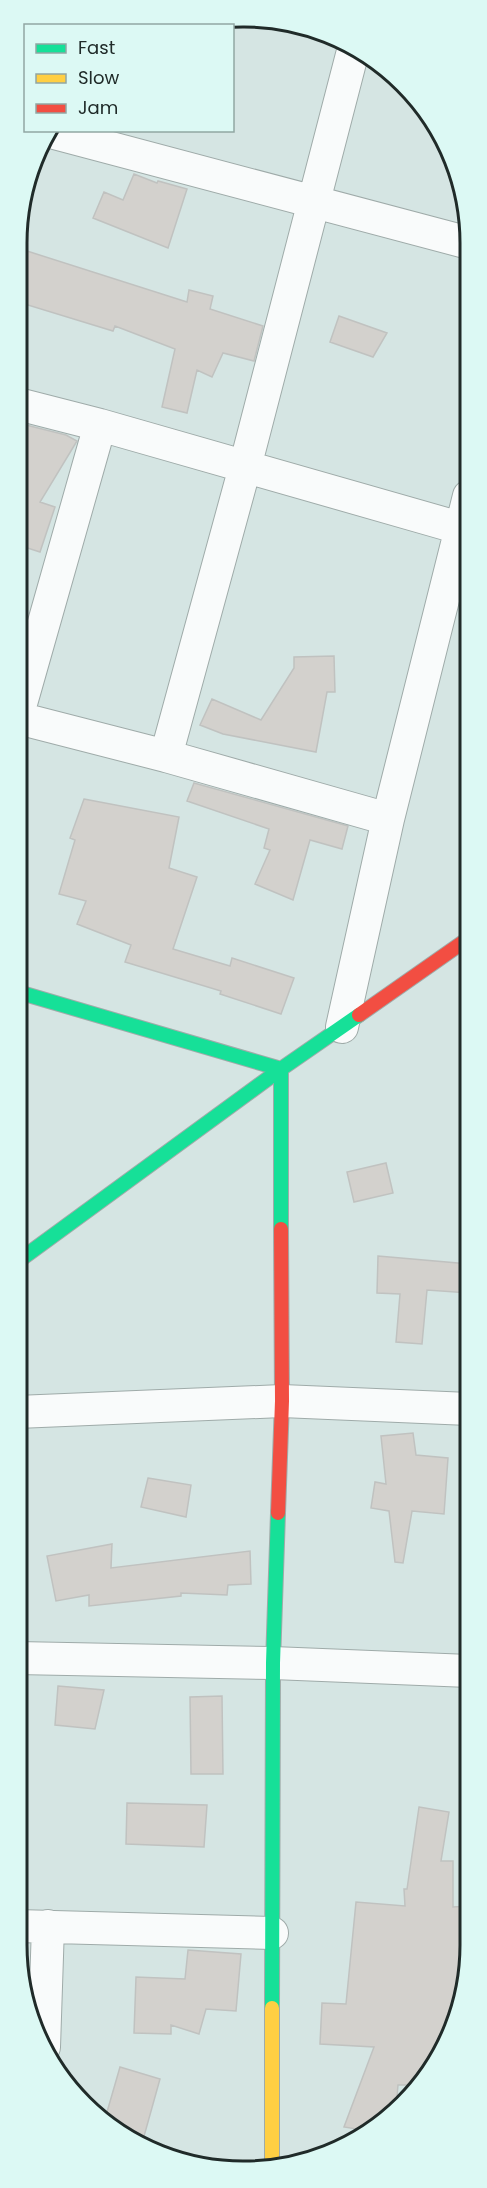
<svg xmlns="http://www.w3.org/2000/svg" width="487" height="2188" viewBox="0 0 487 2188" font-family="Poppins,sans-serif">
<style>
.building{fill:#d3d1cd;stroke:#c0c2c0;stroke-width:1.5}
.lines{fill:none;stroke-linecap:round;stroke-linejoin:round}
.street-casing{stroke:#9faba9;stroke-width:34}
.fast-casing{stroke:#9faba9;stroke-width:16}
.slow-casing{stroke:#9faba9;stroke-width:16}
.jam-casing{stroke:#9faba9;stroke-width:16}
.street{stroke:#f9fbfb;stroke-width:32}
.fast{stroke:#16e098;stroke-width:14}
.slow{stroke:#ffcf43;stroke-width:14}
.jam{stroke:#f24e42;stroke-width:14}
.rim{fill:none;stroke:#202b29;stroke-width:3}
</style>
<rect width="100%" height="100%" fill="#d5e5e3"/>
<path class="building" d="M134,174L157,183L158,181L187,189L168,248L93,218L104,192L123,200Z
M27,251L187,302L189,290L213,296L210,309L263,326L254,361L223,353L212,377L197,370L187,413L162,407L175,349L115,326L113,331L18,302V271Z
M339,316L387,333L373,357L330,342Z
M18,423L66,435L77,441L40,502L55,507L40,552L18,545Z
M334,656L335,692H327L316,752L223,734L200,725L212,699L261,720L294,668V657Z
M194,783L348,826L342,849L310,840L293,900L255,884L270,850L264,848L269,829L187,801Z
M84,799L179,817L169,868L197,877L173,949L230,966L232,958L294,978L281,1014L220,994L221,991L125,962L131,945L77,924L86,901L59,894L75,840L70,838Z
M386,1163L393,1193L354,1202L347,1172Z
M378,1256L469,1264V1293L427,1290L422,1344L396,1342L400,1294L377,1293Z
M413,1433L416,1455L448,1458L444,1514L412,1511L403,1563L395,1562L389,1511L371,1508L375,1482L386,1484L381,1436Z
M148,1478L191,1485L186,1517L141,1507Z
M112,1544L111,1568L250,1551L251,1584L228,1585L227,1595L181,1593V1596L89,1606V1595L56,1601L47,1556Z
M58,1686L104,1690L95,1729L55,1725Z
M222,1696L223,1774H191L190,1697Z
M127,1803L207,1805L204,1847L126,1844Z
M419,1807L449,1812L441,1861H453V1907L469,1906V1974L440,2058L416,2085H398L396,2108L382,2124L369,2131L344,2127L374,2047L320,2044L322,2003L346,2004L356,1902L405,1906L404,1889H407Z
M188,1950L241,1954L236,2011L206,2009L199,2034L171,2025V2034L134,2033L136,1977L185,1979Z
M120,2067L160,2079L141,2147L105,2119Z"/>
<g class="lines">
<defs>
<path id="street" d="M47,131L469,243
M18,404L100,425L460,528
M18,714L100,425
M18,718L166,756L388,819
M166,756L245,467L354,47
M342,1027L388,819L469,496
M17,1412L282,1401L469,1409
M17,1658L273,1663L469,1671
M17,1926L272,1933
M44,2047L48,1926"/>
<path id="fast" d="M18,992L281,1069V1229
M17,1262L281,1069L359,1015
M272,2008L273,1663L278,1513"/>
<path id="slow" d="M272,2167V2008"/>
<path id="jam" d="M359,1015L469,938
M278,1513L282,1401L281,1229"/>
</defs>
<use href="#street" class="street-casing"/>
<use href="#fast" class="fast-casing"/>
<use href="#slow" class="slow-casing"/>
<use href="#jam" class="jam-casing"/>
<use href="#street" class="street"/>
<use href="#fast" class="fast"/>
<use href="#slow" class="slow"/>
<use href="#jam" class="jam"/>
</g>
<path d="M0 0H487V2188H0ZM243 27H244A216 216 0 0 1 460 243V1945A216 216 0 0 1 244 2161H243A216 216 0 0 1 27 1945V243A216 216 0 0 1 243 27Z" fill="#dcf9f4" fill-rule="evenodd"/>
<path class="rim" d="M243 27H244A216 216 0 0 1 460 243V1945A216 216 0 0 1 244 2161H243A216 216 0 0 1 27 1945V243A216 216 0 0 1 243 27Z"/>
<rect x="24" y="24" width="210" height="108" fill="#dcf9f4" stroke="#91a7a3" stroke-width="1.5"/>
<rect x="36" y="44" width="30" height="9" fill="#16e098" stroke="#91a7a3" stroke-width="1.5"/>
<text x="78" y="54" font-size="18" fill="#202b29">Fast</text>
<rect x="36" y="74" width="30" height="9" fill="#ffcf43" stroke="#91a7a3" stroke-width="1.5"/>
<text x="78" y="84" font-size="18" fill="#202b29">Slow</text>
<rect x="36" y="104" width="30" height="9" fill="#f24e42" stroke="#91a7a3" stroke-width="1.5"/>
<text x="78" y="114" font-size="18" fill="#202b29">Jam</text>
</svg>
